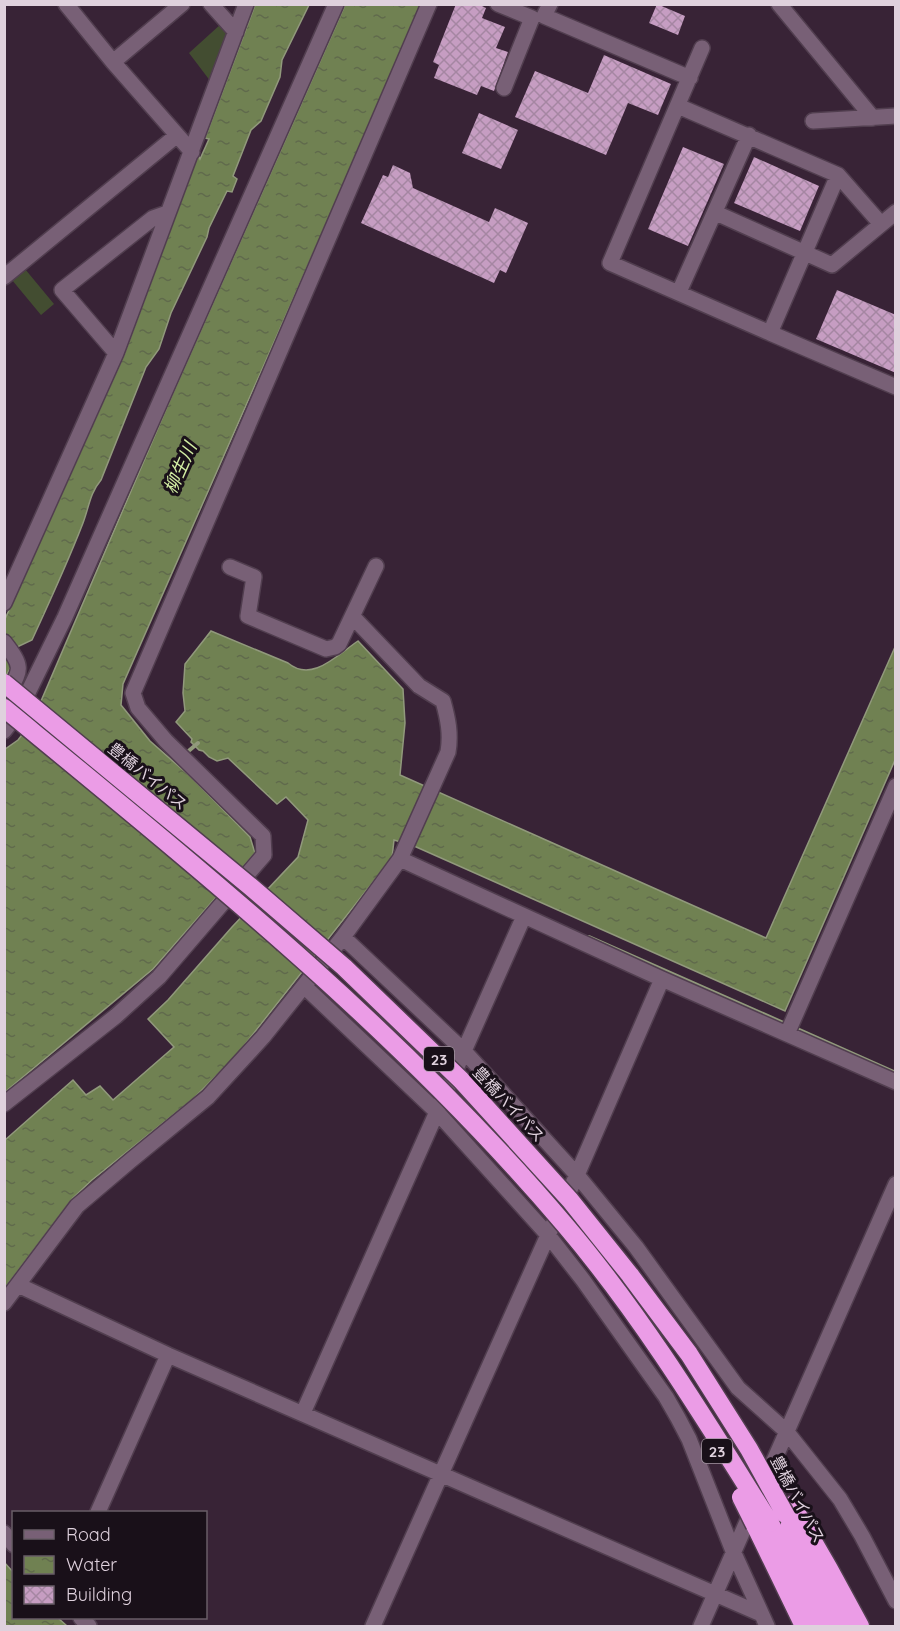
<svg xmlns="http://www.w3.org/2000/svg" width="900" height="1631" viewBox="0 0 900 1631" font-family="Quicksand,'Noto Sans JP',sans-serif">
<style>
.park{fill:#434d31}
.water{fill:url(#water-ripples);stroke:#91997c;stroke-width:1.5}
.lines{fill:none;stroke-linecap:round;stroke-linejoin:round}
.stream{stroke:#91997c;stroke-width:4}
.building{fill:url(#building-cross-hatch)}
.minor-casing{stroke:#513e4f;stroke-width:18}
.highway-casing{stroke:#513e4f;stroke-width:21}
.minor{stroke:#786076;stroke-width:15}
.highway{stroke:#eb9ce6;stroke-width:18}
.highway-bridge-casing{stroke:#513e4f;stroke-width:21;stroke-linecap:butt}
.highway-bridge{stroke:#eb9ce6;stroke-width:18}
.labels{text-anchor:middle;dominant-baseline:central;stroke-width:6;stroke-linejoin:round;paint-order:stroke}
.shield{fill:#191019;stroke:#a497a2;stroke-width:1.5}
.shield-label{font-size:15px;font-weight:bold;fill:#dfd1dd}
.street-label{font-size:16px;fill:#dfd1dd;stroke:#191019}
.water-label{font-size:18px;font-style:italic;fill:#d2eda3;stroke:#191019}
</style>
<defs>
<pattern id="water-ripples" width="26" height="14" patternUnits="userSpaceOnUse" patternTransform="scale(1.5)"><rect width="26" height="14" fill="#708152"/><path d="M2 4q2-2 4 0t4 0M15 11q2-2 4 0t4 0" fill="none" stroke="#606a4c"/></pattern>
<pattern id="building-cross-hatch" width="8" height="8" patternUnits="userSpaceOnUse" patternTransform="scale(1.5)"><rect width="8" height="8" fill="#c69dc2"/><path d="M0 0l8 8M0 8l8-8" fill="none" stroke="#a586a2"/></pattern>
</defs>
<rect width="100%" height="100%" fill="#382336"/>
<path class="park" d="M221,24L227,32L211,82L189,53Z
M25,269L54,304L41,315L12,280Z"/>
<path class="water" d="M255,5H309L282,60L280,77L261,121L251,130L233,176L237,179L232,192L227,191L209,228L207,237L171,313L159,349L146,367L101,480C90,493 89,507 83,523C68,562 50,601 32,640L17,647L13,664L5,677V619L124,355L198,154L200,159L209,139L205,138Z
M345,5H423L123,684L121,705L150,741L191,777L250,837L255,853L153,969L5,1092L4,750L18,740L32,722L173,393Z
M211,631L288,663C312,683 337,655 358,641L403,689L405,723L400,775L766,938L895,647V760L785,1011L414,846L394,840L392,858L235,1057L194,1098L92,1180L73,1198L5,1288V1140L73,1080L86,1095L100,1086L113,1100L174,1047L148,1019L168,1000L232,927L298,857L308,820L286,797L277,804L228,758L217,761L209,757L203,751L199,750L191,742L192,739L176,722L185,711L183,693L185,664Z
M4,1562L13,1572L14,1618H58L67,1626H5Z"/>
<g class="lines">
<path class="stream" d="M185,754L198,743
M589,937L788,1025
M795,1028L896,1073"/>
</g>
<path class="building" d="M456,4H478L486,8L482,18L505,27L496,48L508,52L494,91L481,86L477,95L434,78L439,65L433,62Z
M657,4L685,16L678,35L649,23Z
M604,55L671,84L658,115L628,103L606,155L515,117L535,71L588,93Z
M479,113L518,130L501,169L462,153Z
M683,147L724,164L688,246L648,229Z
M754,157L819,186L800,231L734,203Z
M393,165L410,173L413,188L489,222L495,208L528,223L506,273L500,270L494,283L361,223L383,175L388,177Z
M837,290L896,315V373L816,339Z"/>
<g class="lines">
<defs>
<path id="minor" d="M66,4L113,62L192,152
M211,4L236,32
M498,4L532,18L504,88
M550,4L544,16L690,78
M779,4L873,118
M702,48L610,263L770,333L838,175
M113,62L182,4
M678,106L838,175L881,224
M813,121L896,116
M716,213L832,265L896,212
M4,277L176,136
M679,292L749,135
M770,333L896,387
M116,353L62,290L153,218L167,213
M230,567L254,577L248,616L326,649L335,647L339,644L376,566
M4,603L116,353L246,4
M4,642C26,670 20,670 4,700
M4,731L18,713L65,617L336,4
M400,859L662,979L896,1082
M343,937L464,1051L577,1175L636,1247L738,1388L786,1431L840,1499L862,1536L896,1601
M304,986L437,1112L548,1235L583,1280L666,1397L678,1418L689,1439L733,1551L767,1626
M787,1034L896,786
M4,1104L116,1016L159,977L264,855L263,836L166,741L138,708L133,693L429,4
M18,1285L168,1355L761,1614
M4,1303L77,1206L130,1161L208,1097L263,1037L343,937L400,859L448,752C451,734 448,719 443,701L419,686L353,617
M303,1413L524,916
M98,1512L168,1355
M4,1533L14,1545
M81,1618L89,1626
M373,1626L548,1235L577,1175L662,979
M701,1626L896,1184"/>
<path id="highway" d="M792,1505L829,1569L860,1626
M770,1523L823,1626
M790,1524L842,1626
M755,1525L804,1626"/>
</defs>
<use href="#minor" class="minor-casing"/>
<use href="#highway" class="highway-casing"/>
<use href="#minor" class="minor"/>
<use href="#highway" class="highway"/>
<defs>
<path id="highway-bridge" d="M4,683L251,887L344,967L461,1080L570,1200L630,1275L689,1354L749,1449L785,1514
M4,708C201,870 400,1030 565,1225C644,1318 706,1421 770,1523
M741,1497L755,1525"/>
</defs>
<use href="#highway-bridge" class="highway-bridge-casing"/>
<use href="#highway-bridge" class="highway-bridge"/>
</g>
<g class="labels">
<g class="shield">
<rect x="424" y="1047" width="30" height="24" rx="4.5"/>
<rect x="702" y="1439" width="30" height="24" rx="4.5"/>
</g>
<g class="shield-label">
<text x="439" y="1059">23</text>
<text x="717" y="1451">23</text>
</g>
<g class="street-label">
<text transform="translate(148 776) rotate(39)">豊橋バイパス</text>
<text transform="translate(509 1104) rotate(47)">豊橋バイパス</text>
<text transform="translate(798 1499) rotate(62)">豊橋バイパス</text>
</g>
<g class="water-label">
<text transform="translate(180 468) rotate(-66)">柳生川</text>
</g>
</g>
<rect width="900" height="1631" fill="none" stroke="#dfd1dd" stroke-width="12"/>
<rect x="12" y="1511" width="195" height="108" fill="#191019" stroke="#685d67" stroke-width="1.5"/>
<rect x="24" y="1530" width="30" height="9" fill="#786076" stroke="#685d67" stroke-width="1.5"/>
<text x="66" y="1541" font-size="18" fill="#dfd1dd">Road</text>
<rect x="24" y="1556" width="30" height="18" fill="url(#water-ripples)" stroke="#685d67" stroke-width="1.5"/>
<text x="66" y="1571" font-size="18" fill="#dfd1dd">Water</text>
<rect x="24" y="1586" width="30" height="18" fill="url(#building-cross-hatch)" stroke="#685d67" stroke-width="1.5"/>
<text x="66" y="1601" font-size="18" fill="#dfd1dd">Building</text>
</svg>
